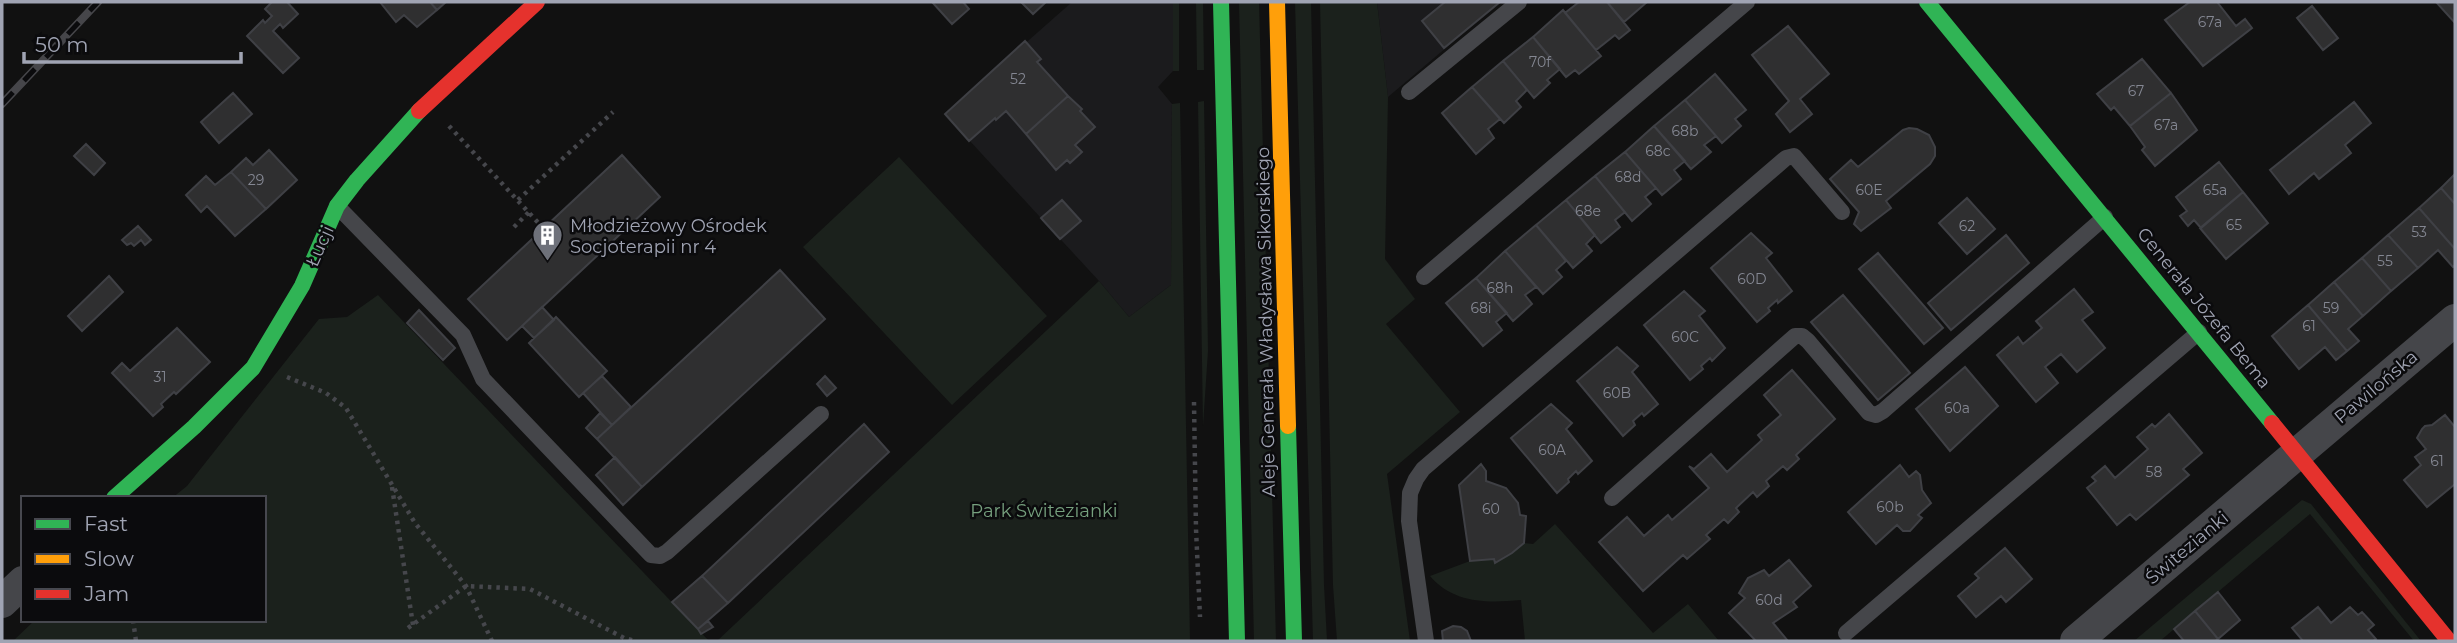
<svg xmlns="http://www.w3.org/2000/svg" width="2457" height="643" viewBox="0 0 2457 643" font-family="Montserrat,sans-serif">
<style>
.built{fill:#1b1b1d}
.green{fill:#1b211c}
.building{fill:#2f2f30;stroke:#3f4045;stroke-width:2}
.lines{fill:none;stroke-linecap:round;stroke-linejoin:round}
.path{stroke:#46474c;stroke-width:4.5;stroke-dasharray:3.5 5;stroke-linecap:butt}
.lane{stroke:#45464a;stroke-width:16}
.street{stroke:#45464a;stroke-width:32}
.fast{stroke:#30b455;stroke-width:16}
.slow{stroke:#ff9f0a;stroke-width:16}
.jam{stroke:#e5322d;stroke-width:16}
.rail-casing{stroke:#46464a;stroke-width:8}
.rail{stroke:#0b0b0d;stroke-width:5;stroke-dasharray:16;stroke-linecap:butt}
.labels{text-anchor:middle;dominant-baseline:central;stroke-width:5;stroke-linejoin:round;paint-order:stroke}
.number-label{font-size:14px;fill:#848792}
.poi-label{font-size:18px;fill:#a0a4b3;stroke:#0b0b0d;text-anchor:start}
.street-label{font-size:18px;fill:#a0a4b3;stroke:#0b0b0d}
.park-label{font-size:18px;fill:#76a07e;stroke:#0b0b0d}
</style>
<rect width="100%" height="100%" fill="#111"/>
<path class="built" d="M1072,2H1173V71L1158,87L1172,104L1171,285L1129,317L1099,281L945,114Z
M1377,2H1500L1388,97Z"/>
<path class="green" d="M1173,2H1179V71H1173Z
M1196,2H1203L1204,70H1197Z
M1239,2H1259L1276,641H1254Z
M1295,2H1311L1324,585L1327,641H1313Z
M1320,2H1377L1388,97L1385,259L1415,299L1386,324L1460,412L1387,474L1410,641H1337L1333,585Z
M1204,101L1208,351L1203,426L1198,102Z
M1180,103L1190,641H717L1099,281L1129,317L1171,285L1172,104Z
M899,157L1047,316L952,405L803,247Z
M378,295L709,641H13L35,620H264V498H172L187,486L319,319L347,317Z
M2302,500L2311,504L2421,641H2414L2310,514L2160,641H2134Z
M1555,524L1653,633L1688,604L1719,641H1525L1521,600C1488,603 1454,604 1430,576L1470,561L1494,559L1495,563L1512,553L1524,543L1533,544Z"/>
<path class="building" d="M272,2H287L298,14L283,28L280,24L273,31L299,58L283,73L247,36L263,20L265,23L272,16L265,9Z
M380,2H430L437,10L417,27L404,15L396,22Z
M430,2H446L437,10Z
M932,2H963L969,9L952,24Z
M1021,2H1046L1033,14Z
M1445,2H1500L1444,48L1422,21Z
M1579,2H1607L1630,30L1619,39L1615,35L1596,50L1565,13Z
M1607,2H1647L1624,22Z
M2190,2H2217L2236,26L2245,19L2252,28L2203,66L2165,20Z
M2436,2H2455V23Z
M2312,6L2338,38L2323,50L2297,18Z
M1563,10L1601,56L1579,74L1575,70L1566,77L1533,37Z
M1788,26L1829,74L1800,99L1812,114L1790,132L1776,114L1789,101L1752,55Z
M1533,37L1560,69L1547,80L1550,83L1534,98L1503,61Z
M1025,41L1041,59L1037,62L1068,96L1026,134L1006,111L996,120L995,118L969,141L945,114Z
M2142,59L2171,93L2130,126L2114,107L2111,110L2097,94Z
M1503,61L1527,90L1516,101L1521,107L1504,123L1472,87Z
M1715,74L1746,110L1735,119L1741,126L1722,143L1685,100Z
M1472,87L1500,119L1488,129L1494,138L1476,154L1442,113Z
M233,93L252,114L219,143L201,122Z
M2171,93L2197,130L2155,166L2142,150L2145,147L2130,126Z
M1068,96L1082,109L1080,111L1095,127L1075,145L1082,152L1070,163L1067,160L1056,170L1026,134Z
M1685,100L1716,136L1704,145L1711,152L1691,169L1654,126Z
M2354,102L2371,123L2345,145L2351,153L2319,179L2314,173L2289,194L2270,170Z
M1654,126L1685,161L1674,170L1681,179L1662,195L1625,152Z
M1909,128L1917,129L1929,135L1935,147V156L1930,164L1886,201L1891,208L1861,231L1854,224L1859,212L1830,179L1851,160L1858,167L1903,130Z
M86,144L105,163L94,175L74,156Z
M269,150L297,180L266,209L231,172L246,158L253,165Z
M1625,152L1656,188L1645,197L1651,204L1632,221L1595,176Z
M622,155L660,197L507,340L468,299Z
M2219,162L2243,192L2201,228L2194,220L2188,226L2180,216L2187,211L2176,197Z
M231,172L266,209L235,236L207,206L201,212L186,195L206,176L215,185Z
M2455,174V204L2441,188Z
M1595,176L1625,212L1615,220L1620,227L1601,243L1566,200Z
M2441,188L2455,204V249L2419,208Z
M2243,192L2268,223L2226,259L2200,228Z
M1967,198L1995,229L1967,254L1939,223Z
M1062,200L1081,221L1060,239L1041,218Z
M1566,200L1595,235L1586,244L1592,251L1573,268L1536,225Z
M2419,208L2455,249V265L2453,267L2438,250L2418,268L2388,235Z
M1536,225L1566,261L1556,270L1562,277L1543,294L1505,251Z
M138,226L151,240L145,245L141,240L134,246L131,243L127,245L122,240Z
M1751,233L1772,253L1766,258L1792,291L1778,303L1777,300L1768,308L1770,311L1757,322L1711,268Z
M2006,235L2029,263L1951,330L1928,303Z
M2388,235L2418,268L2391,291L2362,258Z
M1505,251L1536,287L1525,295L1532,304L1513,321L1476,278Z
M1878,253L1943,328L1924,344L1859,269Z
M2362,258L2391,291L2363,316L2334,282Z
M780,270L825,319L642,487L597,439Z
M109,276L123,292L82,331L68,316Z
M1476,278L1507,313L1496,322L1502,330L1483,346L1446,303Z
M2334,282L2363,316L2348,329L2359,341L2347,351L2308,305Z
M2074,289L2093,312L2082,320L2105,348L2077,372L2061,354L2045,367L2058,383L2036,402L1997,355L2018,337L2023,344L2042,328L2036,321Z
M1684,291L1705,311L1699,316L1725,348L1712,361L1710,358L1701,366L1703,369L1690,380L1644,325Z
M1843,295L1910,373L1878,400L1811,322Z
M2308,305L2347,351L2336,360L2325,347L2299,369L2272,336Z
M542,307L554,320L534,338L522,326Z
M419,310L455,348L443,360L407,323Z
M556,317L607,371L579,397L529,343Z
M177,328L210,362L176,394L174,392L161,404L163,407L153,416L112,373L122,363L130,371Z
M1617,347L1638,366L1632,372L1658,404L1644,416L1642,413L1633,421L1635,425L1623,436L1577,381Z
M1965,367L1998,406L1950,451L1916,409Z
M1792,370L1835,419L1796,455L1799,459L1787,470L1783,466L1766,481L1769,486L1757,497L1753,492L1736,508L1739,512L1728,523L1724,519L1706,535L1710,539L1687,559L1683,555L1643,591L1599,542L1627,517L1644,536L1668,515L1672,520L1709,488L1689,466L1694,469L1711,454L1727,472L1762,440L1758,435L1781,415L1764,395Z
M602,376L631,407L612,425L583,393Z
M825,376L836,388L827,396L817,384Z
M1551,404L1572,423L1566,429L1592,461L1578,474L1576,471L1568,479L1569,482L1557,493L1511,438Z
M600,413L612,425L597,439L586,428Z
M2169,414L2202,453L2183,469L2189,475L2136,520L2130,514L2117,525L2087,488L2096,481L2092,477L2105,466L2115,478L2148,449L2137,437L2152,424L2155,427Z
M2445,415L2455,427V484L2427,507L2404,480L2421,465L2415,457L2426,449L2417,438L2422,429L2425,426L2432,425Z
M864,424L889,452L728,603L702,576Z
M615,457L642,487L623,505L596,475Z
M1481,464L1486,471V481L1506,488L1518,503L1520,515L1526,516L1524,543L1512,553L1495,563L1494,559L1470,561L1459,485Z
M1900,465L1909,477L1916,471L1920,475L1922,490L1931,503L1918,515L1922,518L1910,531H1903L1897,525L1876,544L1848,512Z
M2005,548L2032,579L2006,602L2001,596L1976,617L1958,596L1979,578L1975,574Z
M1789,560L1811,586L1793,602L1797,607L1773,623L1788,641H1756L1729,613L1745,598L1739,593L1748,578L1764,570L1769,576Z
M702,576L728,603L698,629L672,602Z
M2218,592L2240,620L2218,639L2195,611Z
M2318,607L2331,623L2350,607L2358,615L2362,612L2374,625L2368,630L2376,639L2373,641H2303L2292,628Z
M2195,611L2218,639L2215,641H2184L2174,629Z
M708,621L713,627L701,634L698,629Z
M1453,626L1461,627L1467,631L1471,641H1443L1442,631Z"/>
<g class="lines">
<path class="path" d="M449,126L543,228
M518,200L613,112
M514,227L529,212
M287,377L326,393L346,408L415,523L466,586L492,641
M1194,402L1196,529L1200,617
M392,487L413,625
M133,620L136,641
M408,628L466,586L530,589L624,638L635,641"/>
<path class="lane" d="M1409,92L1519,2
M337,206L463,335L483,379L651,555L660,556L667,552L821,414
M1424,277L1747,2
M1612,498L1795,336H1802L1808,341L1869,413L1876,415L1883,411L2105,217
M1846,633L2199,332
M1426,641L1409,521L1410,493L1416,479L1423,469L1786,158L1794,156L1842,212"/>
<path class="street" d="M2,602L23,582
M2076,641L2455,320"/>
<path class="fast" d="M1221,2L1237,641
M1927,2L2272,423
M1288,426L1294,641
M114,498L194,427L253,368L302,286L337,206L357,180L419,111"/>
<path class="slow" d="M1277,2L1288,426"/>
<path class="jam" d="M419,111L537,2
M2272,423L2449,641"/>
<defs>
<path id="rail" d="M2,104L98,2"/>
</defs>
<use href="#rail" class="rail-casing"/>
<use href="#rail" class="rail"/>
</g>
<defs>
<symbol id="building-pin" viewBox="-11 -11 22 30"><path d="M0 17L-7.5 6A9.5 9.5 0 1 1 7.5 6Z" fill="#6e717a" stroke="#0b0b0d"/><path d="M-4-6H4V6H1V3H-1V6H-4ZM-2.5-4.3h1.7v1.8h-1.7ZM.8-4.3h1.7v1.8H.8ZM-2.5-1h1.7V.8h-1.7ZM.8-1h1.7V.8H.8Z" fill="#fff"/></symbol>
</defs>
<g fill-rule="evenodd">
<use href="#building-pin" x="530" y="218" width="35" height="47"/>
</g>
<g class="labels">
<g class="number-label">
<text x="2210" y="22">67a</text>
<text x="1540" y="62">70f</text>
<text x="1018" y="79">52</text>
<text x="2136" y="91">67</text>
<text x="2166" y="125">67a</text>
<text x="1685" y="131">68b</text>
<text x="1658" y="151">68c</text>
<text x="1628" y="177">68d</text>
<text x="256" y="180">29</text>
<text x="1869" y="190">60E</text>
<text x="2215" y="190">65a</text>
<text x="1588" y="211">68e</text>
<text x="2234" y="225">65</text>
<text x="1967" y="226">62</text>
<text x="2419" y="232">53</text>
<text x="2385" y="261">55</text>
<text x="1752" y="279">60D</text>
<text x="1500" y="288">68h</text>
<text x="1481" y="308">68i</text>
<text x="2331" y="308">59</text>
<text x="2309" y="326">61</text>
<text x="1685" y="337">60C</text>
<text x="160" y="377">31</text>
<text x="1617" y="393">60B</text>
<text x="1957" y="408">60a</text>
<text x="1552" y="450">60A</text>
<text x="2437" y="461">61</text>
<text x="2154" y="472">58</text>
<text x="1890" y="507">60b</text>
<text x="1491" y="509">60</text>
<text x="1769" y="600">60d</text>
</g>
<g class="poi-label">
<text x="570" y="226">Młodzieżowy Ośrodek<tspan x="570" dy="21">Socjoterapii nr 4</tspan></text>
</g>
<g class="street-label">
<text transform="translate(320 246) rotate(-66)">Łucji</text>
<text transform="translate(2204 308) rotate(51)">Generała Józefa Bema</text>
<text transform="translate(1266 322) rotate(-91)">Aleje Generała Władysława Sikorskiego</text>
<text transform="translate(2376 387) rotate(-40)">Pawilońska</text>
<text transform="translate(2187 548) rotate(-40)">Świtezianki</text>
</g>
<g class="park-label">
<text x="1044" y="511">Park Świtezianki</text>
</g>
</g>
<rect width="2457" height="643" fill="none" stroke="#a0a4b3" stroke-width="7"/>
<rect x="21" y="496" width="245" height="126" fill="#0b0b0d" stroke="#47484f" stroke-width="2"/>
<rect x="35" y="519" width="35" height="10" fill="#30b455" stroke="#47484f" stroke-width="2"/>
<text x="84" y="531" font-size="21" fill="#a0a4b3">Fast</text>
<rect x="35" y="554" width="35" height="10" fill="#ff9f0a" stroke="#47484f" stroke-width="2"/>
<text x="84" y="566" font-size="21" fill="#a0a4b3">Slow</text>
<rect x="35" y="589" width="35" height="10" fill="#e5322d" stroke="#47484f" stroke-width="2"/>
<text x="84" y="601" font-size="21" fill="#a0a4b3">Jam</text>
<path d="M24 52v10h217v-10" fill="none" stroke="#a0a4b3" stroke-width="3.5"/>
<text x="35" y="52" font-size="21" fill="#a0a4b3" stroke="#0b0b0d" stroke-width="5" paint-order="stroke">50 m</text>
</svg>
